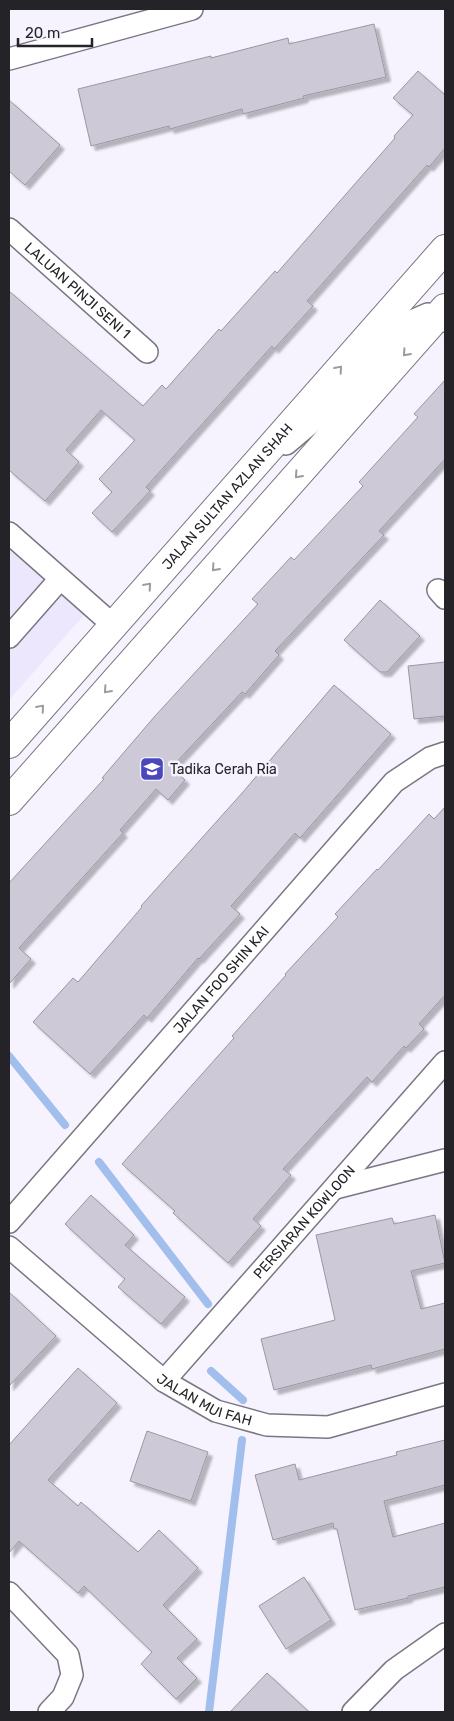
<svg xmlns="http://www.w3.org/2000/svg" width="454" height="1721" viewBox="0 0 454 1721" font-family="Rubik,sans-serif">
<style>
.built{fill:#ede7fd}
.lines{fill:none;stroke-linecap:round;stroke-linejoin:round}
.stream{stroke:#a2beed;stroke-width:8}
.building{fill:#cdc9d6;stroke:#9a96a3;filter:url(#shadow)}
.minor-casing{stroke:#7a7783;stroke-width:24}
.primary-casing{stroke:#7a7783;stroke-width:30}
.minor{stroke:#fff;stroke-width:21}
.primary{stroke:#fff;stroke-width:28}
.oneway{stroke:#9c9c9e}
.labels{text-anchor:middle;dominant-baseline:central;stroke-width:5;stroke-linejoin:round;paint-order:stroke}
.street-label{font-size:14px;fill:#242328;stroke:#f6f3fe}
.poi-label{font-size:14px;fill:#242328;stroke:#f6f3fe;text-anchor:start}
</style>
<defs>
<filter id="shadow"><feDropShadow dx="4.5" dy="4.5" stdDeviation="1" flood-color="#0004"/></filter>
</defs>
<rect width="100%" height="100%" fill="#f6f3fe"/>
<path class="built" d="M9,533L92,606L9,700Z"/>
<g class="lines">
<path class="stream" d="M9,1056L65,1125
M99,1162L208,1304
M211,1371L243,1400
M209,1712L242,1440"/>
</g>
<path class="building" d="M374,24L386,77L303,96L304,98L243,114L242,109L170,129L169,126L91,146L78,89L211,56V58L288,38L289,44Z
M418,71L445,95V148L429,167L427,165L307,301L313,306L274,349L272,346L238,384L146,487L150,491L112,532L92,513L112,492L99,479L135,440L101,410L66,450L79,462L45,501L9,470V291L143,406L162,385L166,389L219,329L221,331L275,271L277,273L395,138L394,136L413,115L393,98Z
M9,100L60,145L25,185L9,171Z
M445,380V459L379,531L384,535L275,651L279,655L245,694L242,692L171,768L185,780L168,800L156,789L120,830L123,833L19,948L31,959L9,984V883L104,779L102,778L155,716L258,604L252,599L291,557L294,560L363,486L359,482L418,417L414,414Z
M380,600L420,636L387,672H380L344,640Z
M445,662V716L414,719L408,666Z
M334,685L391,734L300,838L295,833L231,906L240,914L199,959L198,958L147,1018L144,1015L90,1074L33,1022L73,978L78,982L142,907L141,906L243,792Z
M445,807V995L419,1024L424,1029L406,1048L404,1046L372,1082L367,1077L283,1169L291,1175L253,1219L261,1226L228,1263L173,1213L175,1211L122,1164L234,1038L232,1036L286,975L285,974L338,917L335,914L377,869L378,870L429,814L434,819Z
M91,1195L134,1235L125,1245L185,1297L161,1324L118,1287L125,1279L65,1224Z
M435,1215L445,1263L411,1271L421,1309L445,1303V1349L372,1369L371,1365L274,1390L261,1339L335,1320L316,1235L392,1218L394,1224Z
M9,1292L56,1336L9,1386Z
M78,1368L117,1403L48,1480L78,1506L81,1502L138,1552L159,1530L198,1568L163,1605L197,1639L177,1658L197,1678L176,1699L141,1664L152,1652L84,1586L78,1593L19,1541L9,1553V1445Z
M147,1431L208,1452L191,1501L130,1481Z
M445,1440V1485L384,1501L393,1537L445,1523V1587L408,1596V1598L355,1610L337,1529H334L333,1523L273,1540L255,1475L295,1464L299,1480L397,1455L396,1452Z
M304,1577L331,1620L286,1649L259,1606Z
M267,1673L309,1712H230Z"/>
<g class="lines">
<defs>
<g id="minor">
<path d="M9,59L192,9"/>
<path id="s1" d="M9,229L147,352"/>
<path d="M286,444L318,417L405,324L428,314L438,316L443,321"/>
<path d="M9,533L113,625"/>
<path d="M438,590L445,598"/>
<path d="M9,637L60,579"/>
<path d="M335,1188L445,1160"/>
<path id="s2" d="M9,1222L394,782L430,758L445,753"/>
<path id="s3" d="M9,1247L164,1381L216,1411L267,1425L328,1427L445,1394"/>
<path id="s4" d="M164,1381L445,1062"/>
<path d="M9,1593L68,1655L72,1675L63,1697L49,1712"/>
<path d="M353,1712L394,1670L445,1634"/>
</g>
<g id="primary">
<path id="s5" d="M9,744L445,249"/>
<path d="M9,801L445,308"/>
</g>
</defs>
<use href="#minor" class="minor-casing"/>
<use href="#primary" class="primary-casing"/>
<use href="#minor" class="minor"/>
<use href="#primary" class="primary"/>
</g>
<defs><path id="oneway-chevron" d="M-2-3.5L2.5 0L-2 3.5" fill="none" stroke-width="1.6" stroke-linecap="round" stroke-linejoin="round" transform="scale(1.25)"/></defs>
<g class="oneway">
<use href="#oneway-chevron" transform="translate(406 353) rotate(132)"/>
<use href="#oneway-chevron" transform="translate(339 369) rotate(-49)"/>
<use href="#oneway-chevron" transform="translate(298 475) rotate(132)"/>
<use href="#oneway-chevron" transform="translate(215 568) rotate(132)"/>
<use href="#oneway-chevron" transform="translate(148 586) rotate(-49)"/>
<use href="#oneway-chevron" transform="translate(107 690) rotate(132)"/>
<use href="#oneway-chevron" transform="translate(41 708) rotate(-49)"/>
</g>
<defs>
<symbol id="school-square" viewBox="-11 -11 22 22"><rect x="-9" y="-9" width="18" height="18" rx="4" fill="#4b47bd" stroke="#f6f3fe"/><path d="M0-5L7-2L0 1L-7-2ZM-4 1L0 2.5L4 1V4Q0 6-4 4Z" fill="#fff"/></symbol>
</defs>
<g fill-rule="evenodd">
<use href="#school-square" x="138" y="755" width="28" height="28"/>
</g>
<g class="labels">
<g class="street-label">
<text stroke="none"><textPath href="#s1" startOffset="92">LALUAN PINJI SENI 1</textPath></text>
<text stroke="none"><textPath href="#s5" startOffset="330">JALAN SULTAN AZLAN SHAH</textPath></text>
<text stroke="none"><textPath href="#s2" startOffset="322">JALAN FOO SHIN KAI</textPath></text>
<text stroke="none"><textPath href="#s4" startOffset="212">PERSIARAN KOWLOON</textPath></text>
<text stroke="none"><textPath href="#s3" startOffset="250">JALAN MUI FAH</textPath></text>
</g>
<g class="poi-label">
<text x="170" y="769">Tadika Cerah Ria</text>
</g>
</g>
<rect width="454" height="1721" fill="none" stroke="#242328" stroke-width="20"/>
<path d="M18 38v8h74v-8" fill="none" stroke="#242328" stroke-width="2.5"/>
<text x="25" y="38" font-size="15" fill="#242328" stroke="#f6f3fe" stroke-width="4" paint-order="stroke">20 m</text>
</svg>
